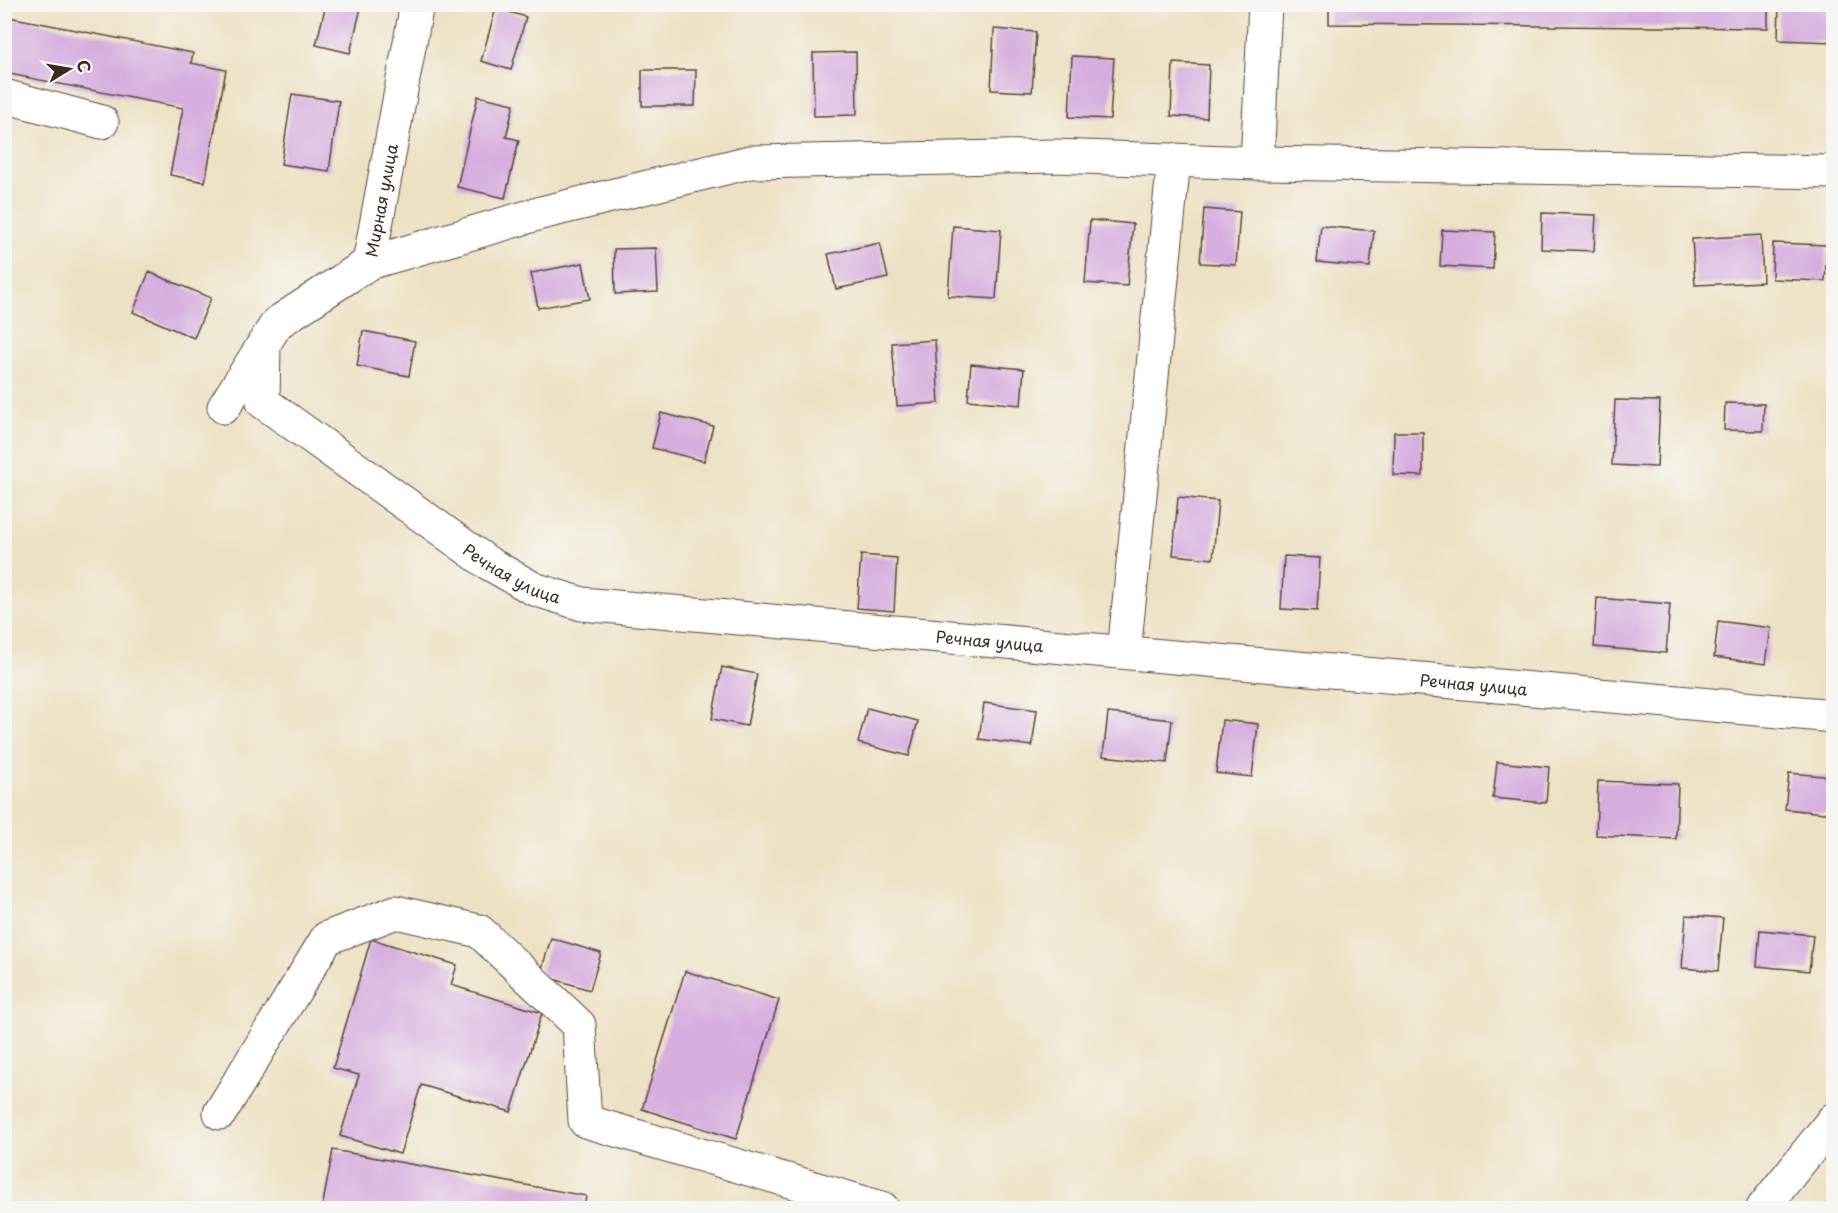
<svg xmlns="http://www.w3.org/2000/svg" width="1838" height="1213" viewBox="0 0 1838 1213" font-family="'Playpen Sans',sans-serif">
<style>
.building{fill:#d5adde}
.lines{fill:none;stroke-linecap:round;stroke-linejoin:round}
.minor-casing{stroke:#564537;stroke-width:35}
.minor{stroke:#fff;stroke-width:33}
.labels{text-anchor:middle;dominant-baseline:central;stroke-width:6;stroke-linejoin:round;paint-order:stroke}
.street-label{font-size:16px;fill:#3b2a1e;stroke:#f6f6f2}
</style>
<rect width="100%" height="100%" fill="#f6f6f2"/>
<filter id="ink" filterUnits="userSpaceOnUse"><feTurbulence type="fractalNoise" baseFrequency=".0167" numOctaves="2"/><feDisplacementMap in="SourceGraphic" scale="12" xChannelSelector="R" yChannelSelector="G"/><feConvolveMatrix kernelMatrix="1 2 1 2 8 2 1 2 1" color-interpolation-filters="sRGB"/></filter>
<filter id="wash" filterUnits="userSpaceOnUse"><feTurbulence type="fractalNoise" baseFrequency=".008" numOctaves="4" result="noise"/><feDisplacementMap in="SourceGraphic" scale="24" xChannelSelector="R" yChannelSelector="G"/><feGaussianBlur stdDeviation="1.35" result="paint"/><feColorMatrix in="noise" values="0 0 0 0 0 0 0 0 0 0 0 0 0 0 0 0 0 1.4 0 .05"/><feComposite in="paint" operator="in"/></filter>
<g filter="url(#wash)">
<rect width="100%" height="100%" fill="#ede1c3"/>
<g id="blocks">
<path class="building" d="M326,4H362L350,53L316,45Z
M1329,4H1768V28L1329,24Z
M1779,4H1834V42L1778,40Z
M496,8L526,17L511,70L481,61Z
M4,16L193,53L191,63L226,70L205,182L170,175L183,108L4,73Z
M994,29L1036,32L1032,92L991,90Z
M856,52L857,115L814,116L813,53Z
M1072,56L1114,58L1110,119L1069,117Z
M1173,63L1209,65L1207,118L1171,116Z
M642,70H696L695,106H642Z
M292,94L339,101L329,171L281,164Z
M478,96L514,104L506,137L519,140L505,198L457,187Z
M1204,209L1240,212L1236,265L1200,263Z
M1542,213L1596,215L1594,251L1541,249Z
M1090,220L1133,224L1127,286L1085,283Z
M953,226L1001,230L996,299L948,296Z
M1321,226L1374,231L1370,267L1317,262Z
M1442,230L1495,232L1493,269L1440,266Z
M1761,235L1763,282L1695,285L1692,239Z
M880,243L888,278L836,289L828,254Z
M1773,243L1827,245L1825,281L1772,279Z
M656,248L658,292L615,294L614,249Z
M583,263L590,299L538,308L531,273Z
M149,272L211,298L194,338L133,312Z
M363,331L415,341L409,376L357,366Z
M935,340L939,403L897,406L892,343Z
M971,364L1024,369L1021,405L968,400Z
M1615,400L1660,401L1657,467L1612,465Z
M1725,403L1764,404L1763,431L1724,430Z
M661,413L713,426L704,461L652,448Z
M1394,432H1423V476L1393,475Z
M1178,497L1218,501L1213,559L1173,555Z
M861,555L897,558L894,611L857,608Z
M1284,556L1320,558L1317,611L1281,609Z
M1597,598L1670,604L1666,653L1594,647Z
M1718,621L1771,628L1766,664L1714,657Z
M722,667L757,674L747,726L712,719Z
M984,703L1037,710L1032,746L979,739Z
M867,708L918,721L909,756L858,743Z
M1108,713L1172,720L1167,763L1103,756Z
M1222,720L1258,724L1252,777L1216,773Z
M1497,762L1549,767L1546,803L1493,798Z
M1789,773L1834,777V814L1785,809Z
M1598,781L1678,784L1676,839L1596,835Z
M1686,915L1723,918L1718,971L1682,968Z
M1760,930L1813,935L1809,971L1757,966Z
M551,938L601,953L590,990L540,975Z
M371,939L457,965L451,985L542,1013L511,1112L421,1085L400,1154L340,1136L359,1075L333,1068Z
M685,971L779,1000L736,1139L642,1109Z
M333,1150L586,1196L584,1208H322Z"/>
</g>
</g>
<g filter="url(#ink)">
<use href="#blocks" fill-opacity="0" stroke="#564537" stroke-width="1.5"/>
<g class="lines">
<defs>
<g id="minor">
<path d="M4,96L102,122"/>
<path d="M1257,163L1265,4"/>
<path d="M369,263L541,213L750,162L1054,156L1257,163L1834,172"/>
<path id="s1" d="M264,343L263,402L488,563L534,589L582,604L1834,716"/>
<path id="s2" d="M224,407L277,323L369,263L417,4"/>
<path d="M1124,652L1174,160"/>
<path d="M220,1113L327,938L396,912L479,931L579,1025L585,1121L882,1208"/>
<path d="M1763,1208L1834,1119"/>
</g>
</defs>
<use href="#minor" class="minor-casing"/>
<use href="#minor" class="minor"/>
</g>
</g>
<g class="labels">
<g class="street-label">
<text stroke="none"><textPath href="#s2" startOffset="273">Мирная улица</textPath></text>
<text stroke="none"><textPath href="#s1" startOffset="362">Речная улица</textPath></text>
<text stroke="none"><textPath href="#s1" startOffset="848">Речная улица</textPath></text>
<text stroke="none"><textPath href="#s1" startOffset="1334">Речная улица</textPath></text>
</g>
</g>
<rect width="1838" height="1213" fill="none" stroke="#f6f6f2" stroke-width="24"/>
<g transform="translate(69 69) rotate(79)" stroke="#f6f6f2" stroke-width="4.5" paint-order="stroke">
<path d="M0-4.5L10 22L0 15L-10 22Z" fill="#3b2a1e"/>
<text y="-9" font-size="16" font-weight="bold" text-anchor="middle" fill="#3b2a1e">С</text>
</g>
</svg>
